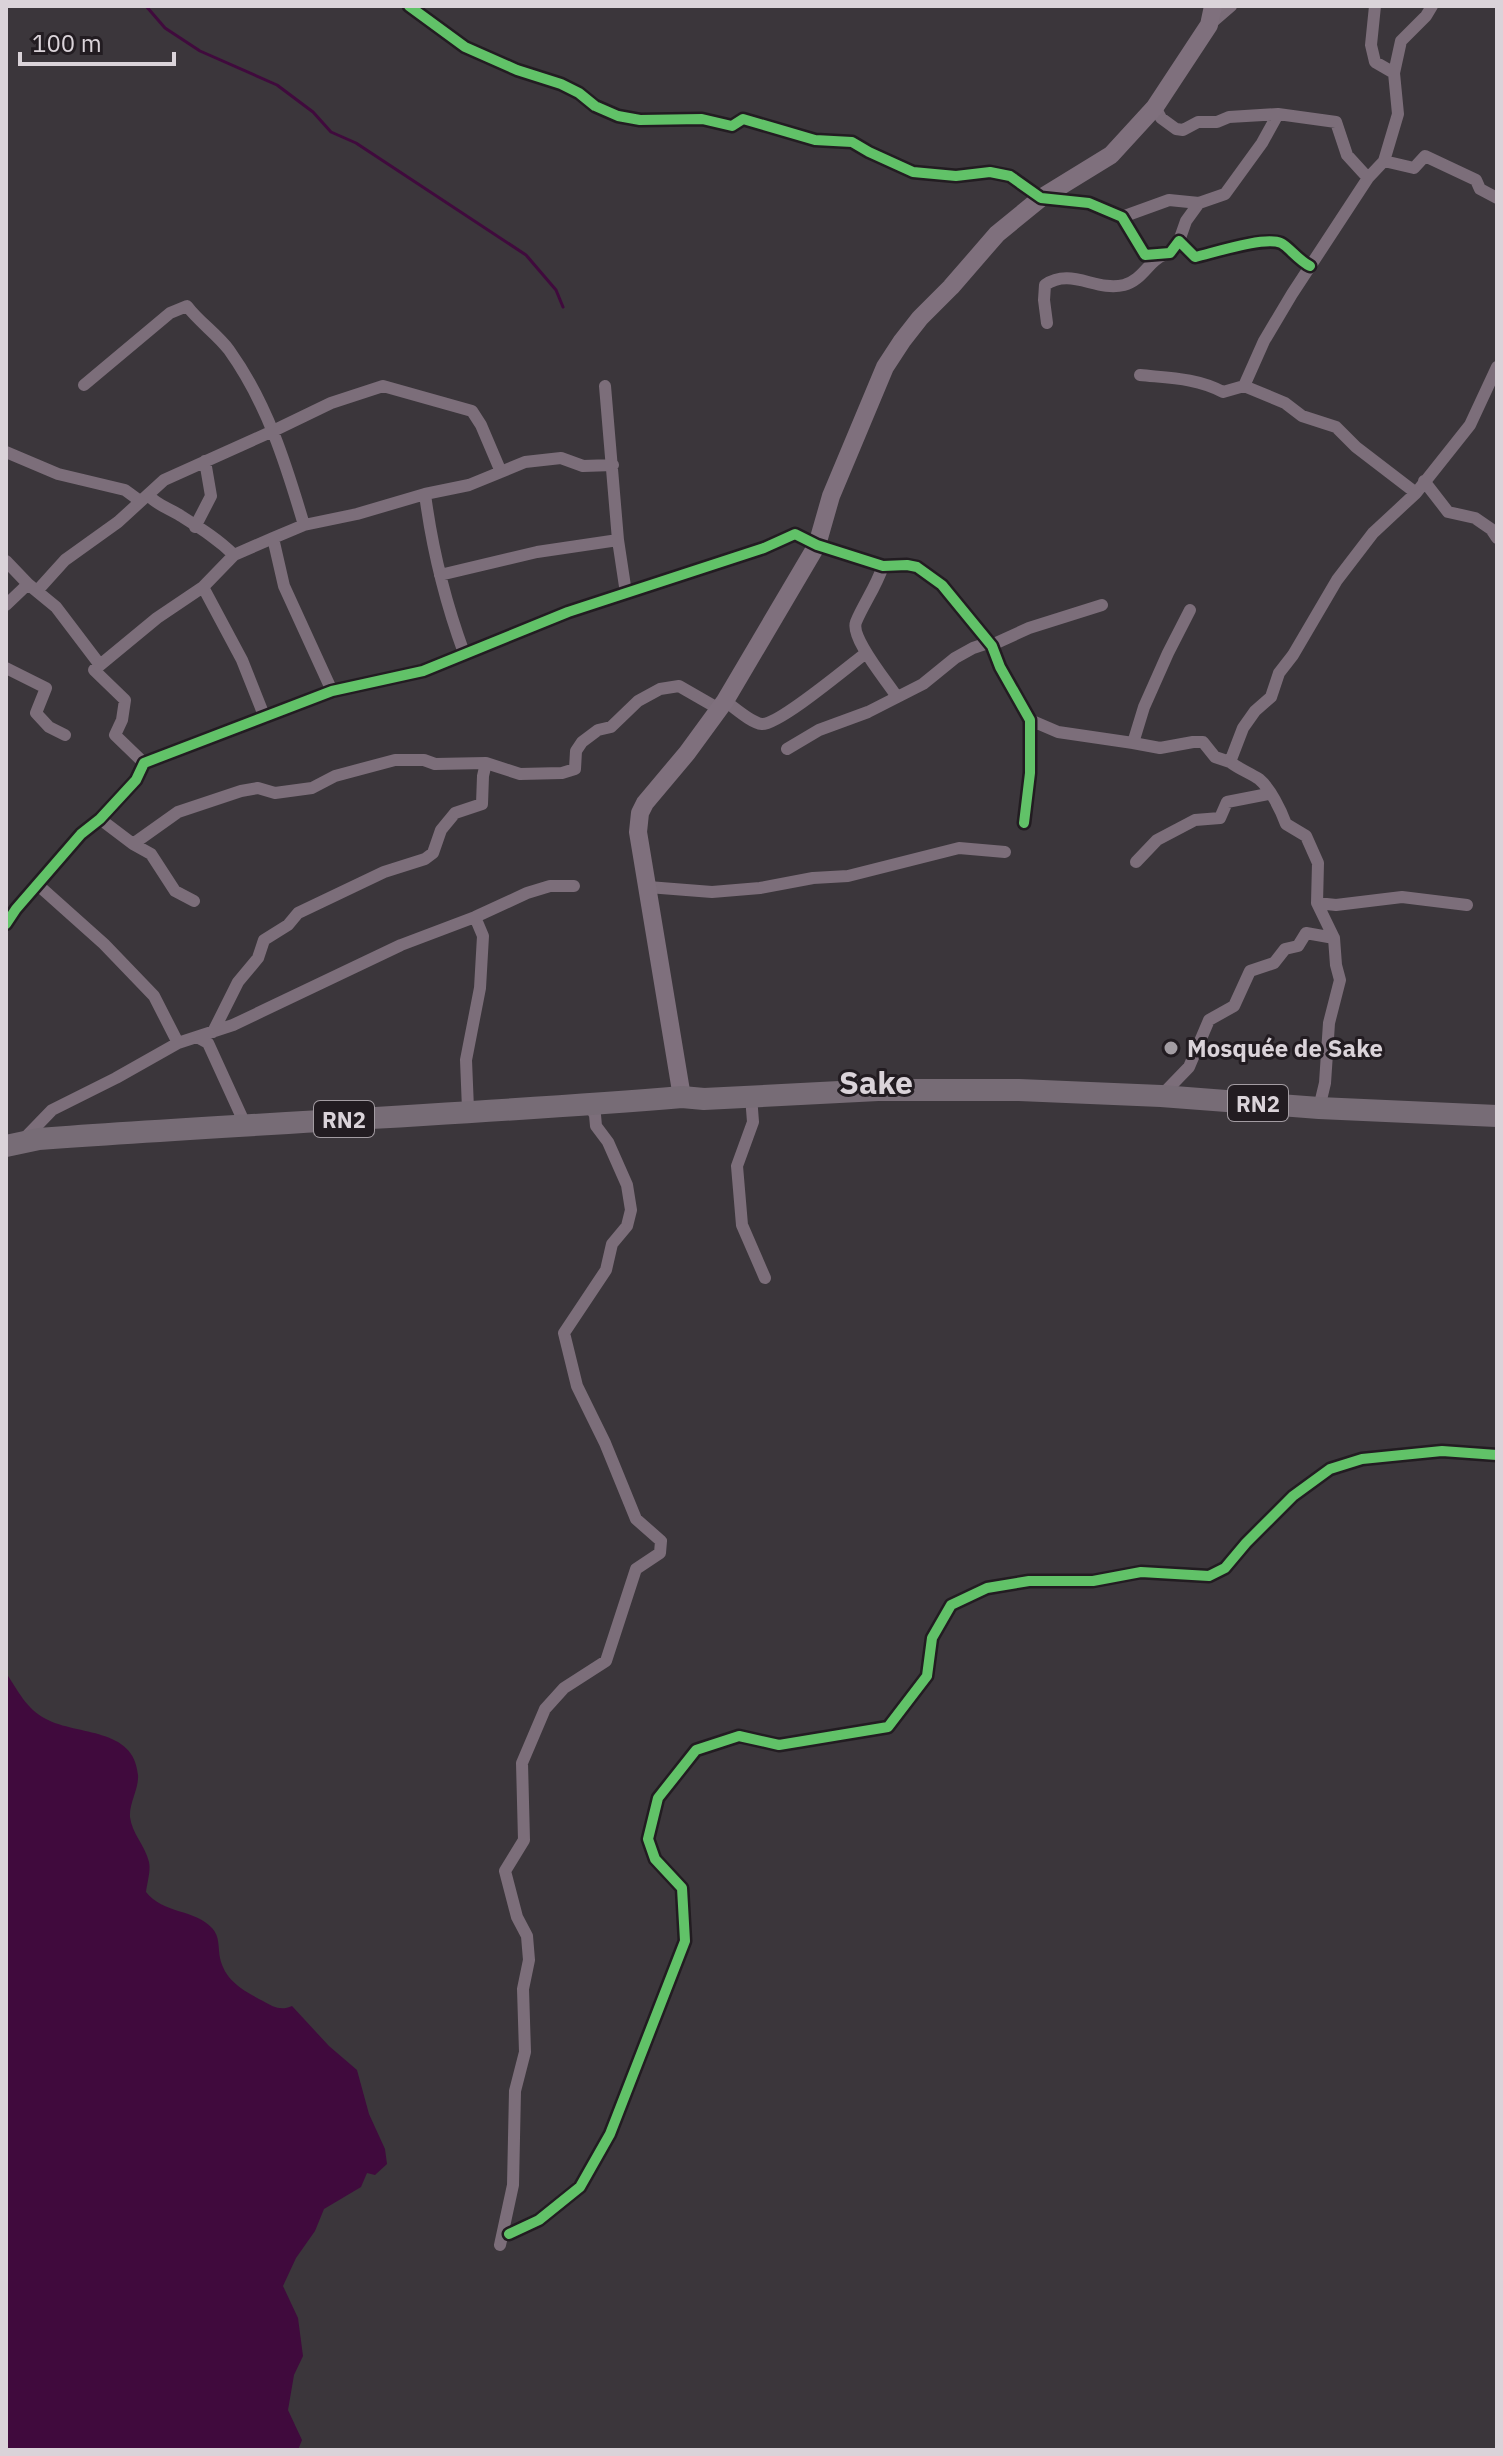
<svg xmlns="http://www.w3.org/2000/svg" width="1503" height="2456" viewBox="0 0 1503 2456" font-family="'IBM Plex Sans',sans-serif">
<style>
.water{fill:#400a3d}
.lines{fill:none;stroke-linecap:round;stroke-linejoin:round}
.stream{stroke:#400a3d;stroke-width:3}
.street{stroke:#7c6e7a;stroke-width:12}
.secondary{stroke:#7f707d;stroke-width:18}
.highway{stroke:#776c76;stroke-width:22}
.cycleway-casing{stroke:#221c21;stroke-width:15}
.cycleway{stroke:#61c268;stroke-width:10}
.poi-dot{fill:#a29ca2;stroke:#221c21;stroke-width:3}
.labels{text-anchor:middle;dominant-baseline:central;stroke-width:6;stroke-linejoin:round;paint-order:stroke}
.shield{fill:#221c21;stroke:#a39ca2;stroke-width:2}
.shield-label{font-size:22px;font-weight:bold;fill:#dad3d9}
.poi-label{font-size:24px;font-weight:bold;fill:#dad3d9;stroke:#221c21;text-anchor:start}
.district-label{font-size:32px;font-weight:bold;fill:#dad3d9;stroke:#221c21}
</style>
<rect width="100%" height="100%" fill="#3b363b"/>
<path class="water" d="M6,1673C18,1690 26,1709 46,1719C78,1736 134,1727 138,1775C139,1789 129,1803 130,1817C132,1834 145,1845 149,1862C151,1871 147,1883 146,1892C163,1914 195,1909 212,1928C220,1936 218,1948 220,1958C225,1981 244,1991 263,2001C273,2007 281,2011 292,2006L329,2046L357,2070L369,2114L385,2149L387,2164L375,2175L367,2173L361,2187L324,2209L315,2231L296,2258L283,2286L298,2318L303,2356L294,2375L288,2410L302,2440L298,2450H6Z"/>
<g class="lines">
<path class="stream" d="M146,6L165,28L200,51L277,85L313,112L331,132L356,143L526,255L556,290L563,307"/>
<path class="street" d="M409,6L465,47L517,70L561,84L579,93L595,106L618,116L640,120L702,119L732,126L743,119L815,140L852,142L869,152L913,172L956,176L990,172L1010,176L1041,198L1089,203L1122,217L1145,255L1170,253L1179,241L1195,257C1213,253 1264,236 1281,243C1288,246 1299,261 1310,266
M1209,25L1231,6
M1394,73L1401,41L1426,16L1432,6
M1155,107L1161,118L1176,129L1183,130L1198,122H1217L1229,117L1278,114L1336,122L1347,155L1368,178
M1384,161L1414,168L1425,156L1476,180L1480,189L1497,198
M1122,217L1169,200L1199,203L1225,194L1262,143L1278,114
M1179,241L1186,221L1199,203
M1047,323L1044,300L1045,285C1071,267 1096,292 1124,285C1143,280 1148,261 1164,255
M1140,375C1169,378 1197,378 1223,392L1244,386L1264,341L1292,294L1368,178L1384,161L1398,114L1394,73L1375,62L1371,45L1375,6
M84,385L170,313L187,306C199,322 217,334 229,350C267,403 286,464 304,525
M605,386L618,540L626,593
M1244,386L1285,403L1302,416L1336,427L1356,447L1416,493
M6,452L58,474L125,490L140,501
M1424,481L1448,512L1475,518L1491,529L1497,538
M425,494C432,548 445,601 464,653
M148,495C158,506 169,508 181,516C200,528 218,539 234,555
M195,527L211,496L205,461
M273,538L284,586L332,691
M6,561L28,584L56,607L100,665
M883,566C876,587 864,603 856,622C850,638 887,681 897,697
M440,575L537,552L618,540
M203,587L242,660L265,718
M37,591L65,560L118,522L164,480L273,431L331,403L383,386L472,411L481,425L501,472
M6,605L28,584
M6,668L46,688L36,713L49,727L65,735
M725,701C734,707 751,723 762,724C779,725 850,665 866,653
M1030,720L1058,732L1133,743L1144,707L1168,653L1190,610
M1133,743L1160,748L1193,742H1203L1215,757L1230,762
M787,749L819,730L868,712L923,684L955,658L973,648L988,643L994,644L1029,628L1102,605
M144,763L115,735L122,720L125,700L94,670L157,618L203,587L234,555L273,538L304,525L357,514L425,494L469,485L525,462L561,458L583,466L613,465
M100,819L133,844L178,812L241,791L258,788L275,793L312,788L335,776L395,760H424L435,764L486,763L520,774L562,773L575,769L576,751L582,742L598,730L611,727L638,701L660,689L679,686L719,709
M133,844L151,854L175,891L194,901
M1136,862L1157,840L1195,820L1220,818L1227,802L1268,794
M38,885L104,944L154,996L178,1043
M648,887L712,892L760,888L813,878L848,876L959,848L1005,852
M1317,903L1336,905L1402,897L1467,905
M6,924L16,909L81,834L100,819L136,780L144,763L332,691L423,671L568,612L764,548L795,534L817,545L883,566L907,565L917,567L942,585L992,646L1000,667L1030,720V773L1024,823
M213,1032L238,982L258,958L264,940L288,925L298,913L384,872L425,859L433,853L441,830L455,813L482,804L483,776L486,763
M197,1037L208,1043L245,1124
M751,1096L753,1122L737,1166L742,1225L765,1278
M1161,1096L1189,1067L1209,1020L1234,1006L1250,971L1274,963L1285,949L1298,946L1306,933L1334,938
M1319,1108L1325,1083L1329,1023L1340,980L1336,965L1334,938L1317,903L1318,863L1306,836L1286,824C1281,810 1270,788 1259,779C1250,773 1239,769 1230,762L1243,728L1255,711L1271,697L1279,673L1293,655L1337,580L1373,533L1416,493L1470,425L1497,367
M473,1112L468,1109L466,1060L480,988L483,936L475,917
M23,1140L52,1110L116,1078L178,1043L233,1025L401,945L475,917L527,893L550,886H574
M509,2234L539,2220L580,2187L610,2134L685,1941L682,1888L655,1859L648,1839L658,1798L696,1750L739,1736L779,1745L888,1727L927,1676L932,1638L951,1605L987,1588L1029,1581H1093L1141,1572L1209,1576L1225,1568L1246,1543L1293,1496L1330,1469L1362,1459L1442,1451L1497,1455
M500,2245L513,2185L515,2091L525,2052L523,1989L529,1960L527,1936L517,1917L505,1871L524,1840L522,1763L545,1709L564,1688L606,1661L636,1569L660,1553L661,1541L636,1519L605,1443L577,1386L564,1333L606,1270L612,1244L627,1226L631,1210L627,1185L608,1142L596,1126L595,1115L589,1105"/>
<path class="secondary" d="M682,1097L638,832L640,813L645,803L687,753L725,701L817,545L831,496L885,367L902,341L920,318L951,287L997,234L1041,198L1111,155L1155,107L1209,25L1213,6"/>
<path class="highway" d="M6,1146L39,1139C253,1123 468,1115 682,1097L704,1099L878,1090H1019L1161,1096L1319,1108L1497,1116"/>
<defs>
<path id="cycleway" d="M409,6L465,47L517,70L561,84L579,93L595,106L618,116L640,120L702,119L732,126L743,119L815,140L852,142L869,152L913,172L956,176L990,172L1010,176L1041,198L1089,203L1122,217L1145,255L1170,253L1179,241L1195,257C1213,253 1264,236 1281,243C1288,246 1299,261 1310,266
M6,924L16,909L81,834L100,819L136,780L144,763L332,691L423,671L568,612L764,548L795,534L817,545L883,566L907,565L917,567L942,585L992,646L1000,667L1030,720V773L1024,823
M509,2234L539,2220L580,2187L610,2134L685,1941L682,1888L655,1859L648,1839L658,1798L696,1750L739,1736L779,1745L888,1727L927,1676L932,1638L951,1605L987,1588L1029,1581H1093L1141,1572L1209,1576L1225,1568L1246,1543L1293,1496L1330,1469L1362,1459L1442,1451L1497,1455"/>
</defs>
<use href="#cycleway" class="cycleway-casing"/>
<use href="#cycleway" class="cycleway"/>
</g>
<circle class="poi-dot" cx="1171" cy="1048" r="8"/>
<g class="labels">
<g class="shield">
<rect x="1228" y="1085" width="60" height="36" rx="6"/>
<rect x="314" y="1101" width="60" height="36" rx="6"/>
</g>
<g class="shield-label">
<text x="1258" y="1103">RN2</text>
<text x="344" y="1119">RN2</text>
</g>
<g class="poi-label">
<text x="1187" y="1048">Mosquée de Sake</text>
</g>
<g class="district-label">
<text x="876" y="1082">Sake</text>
</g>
</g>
<rect width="1503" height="2456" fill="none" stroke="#dad3d9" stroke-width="16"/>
<path d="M20 52v12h154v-12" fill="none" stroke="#dad3d9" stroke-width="4"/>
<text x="32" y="52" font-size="24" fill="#dad3d9" stroke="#221c21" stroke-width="6" paint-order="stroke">100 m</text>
</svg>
